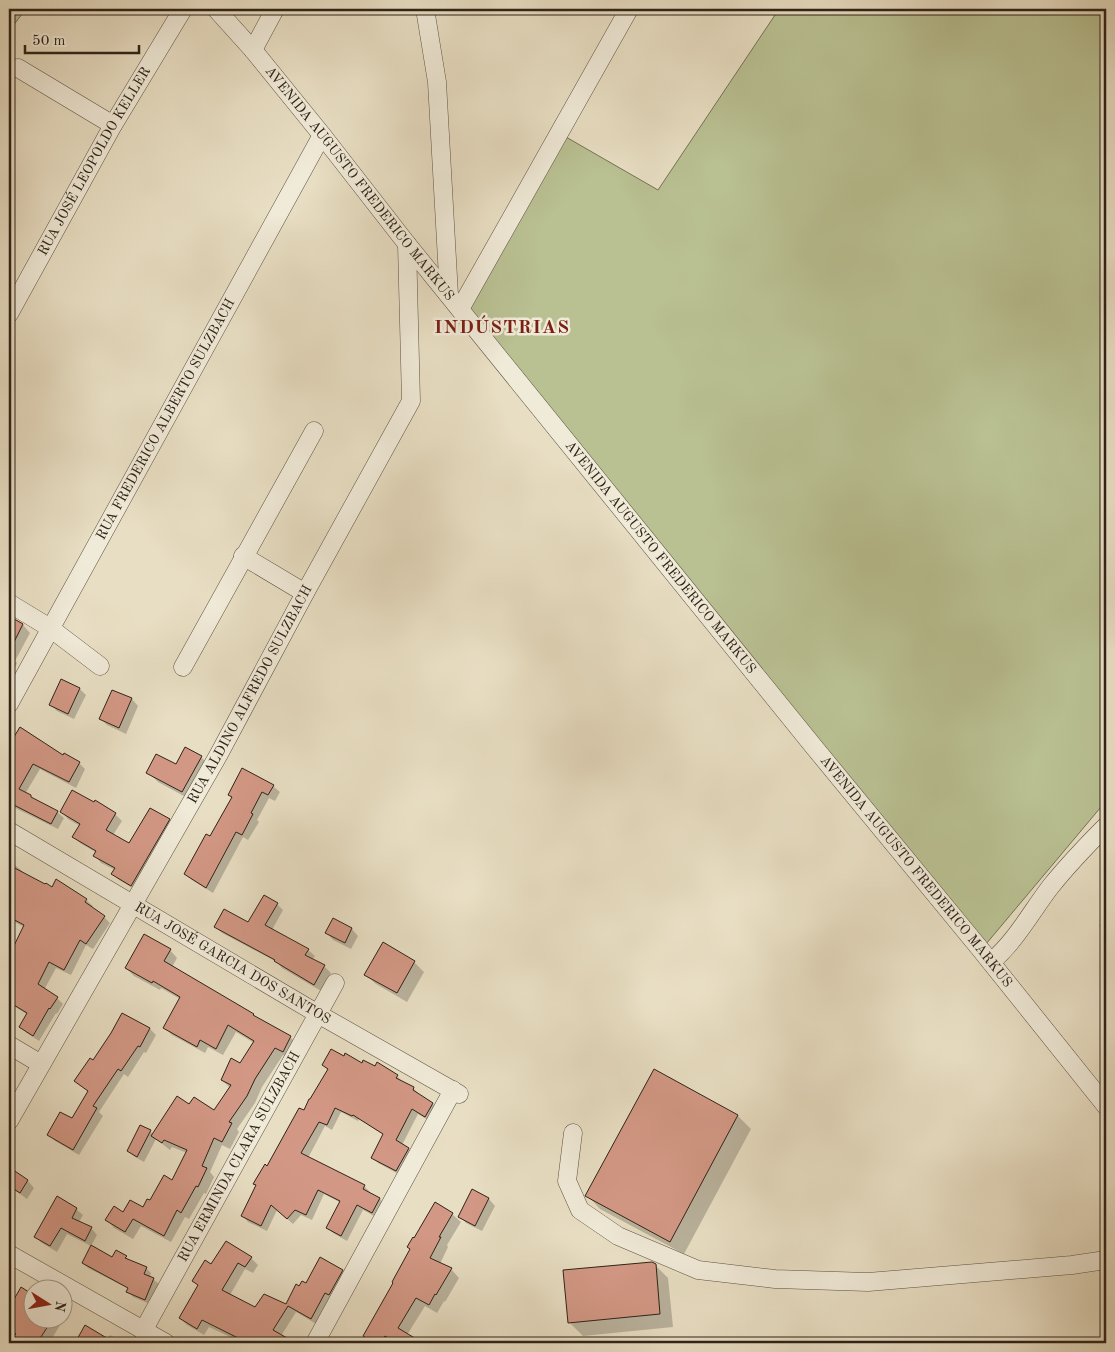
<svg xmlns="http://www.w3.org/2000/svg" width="1115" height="1352" viewBox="0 0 1115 1352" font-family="'Old Standard TT',serif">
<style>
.green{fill:#b9c092;stroke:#747255}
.shadow{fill:#0003}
.building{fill:#d39885;stroke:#2e2318}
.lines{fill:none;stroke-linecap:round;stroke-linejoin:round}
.minor-casing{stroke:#5c5243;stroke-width:19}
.minor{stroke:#f0ead8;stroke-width:18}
.labels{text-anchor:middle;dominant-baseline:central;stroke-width:5;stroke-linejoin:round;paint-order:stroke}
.street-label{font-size:14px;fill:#2e2318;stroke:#f0ead8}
.district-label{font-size:19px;font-weight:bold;letter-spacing:1px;fill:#7a1f14;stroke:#f0ead8}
</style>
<rect width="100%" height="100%" fill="#e8dec3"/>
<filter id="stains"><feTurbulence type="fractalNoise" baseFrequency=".004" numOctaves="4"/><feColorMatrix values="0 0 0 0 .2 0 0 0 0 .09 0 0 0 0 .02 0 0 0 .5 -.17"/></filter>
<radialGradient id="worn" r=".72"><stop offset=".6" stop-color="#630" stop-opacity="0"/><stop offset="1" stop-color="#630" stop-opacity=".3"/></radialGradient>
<path class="green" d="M9,9H26L9,31Z
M779,9H1106V801L981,950L460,309L559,133L658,190Z"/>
<path class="shadow" d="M9,618L23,625L30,633L15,661L17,663L10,678L9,677Z
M62,680L80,689L86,695L74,719L57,711L50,704Z
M113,691L132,699L138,706L126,734L107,725L101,719Z
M12,745L63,757L79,763L85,769L76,788L40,769L25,794L35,801L57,812L64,818L58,829L9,805V751Z
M201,757L211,767L193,801L158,782L148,772L176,766Z
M273,786L280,792L275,801L269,798L257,820L259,822L248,840L243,837L213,893L192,880L185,874L210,838L232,798L230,795Z
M95,802L115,814L122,821L113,835L130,845L169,820L175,826L138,891L119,880L113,874L115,870L101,863L95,856L97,853L80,843L74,837L80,826L68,819L62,812L94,803Z
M9,861L15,865L22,871L20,873L52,888L86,900L93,906L91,908L104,917L110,923L93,949L86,945L71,975L56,968L44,990L57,998L63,1004L57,1014L56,1013L39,1041L27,1033L21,1027L28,1015L9,1003V958L24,927L9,919Z
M277,904L283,910L272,930L308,950L315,956L312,960L324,966L331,973L321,991L282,968L277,962L222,933L215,927L249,924Z
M1106,911V933L1099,926Z
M334,920L352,929L358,936L351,949L333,940L327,933Z
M384,944L414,962L424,972L407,1002L376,984L366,975Z
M170,950L177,958L172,967L253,1015L257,1018L290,1037L298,1045L291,1059L283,1055L262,1087L255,1103L237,1129L239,1132L230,1149L222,1145L210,1172L214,1177L206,1194L204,1193L189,1219L185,1217L171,1242L141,1226L133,1239L114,1228L107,1220L124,1213L143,1208L173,1182L187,1153L172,1147L170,1150L156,1139L144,1162L135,1157L128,1151L150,1131L153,1134L190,1105L215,1111L230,1088L222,1080L241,1064L254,1043L236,1032L223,1055L208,1047L205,1053L172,1035L164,1027L180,999L161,988L160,990L134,976L126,968Z
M123,1014L150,1029L156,1035L146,1053L144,1052L128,1077L124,1074L99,1112L103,1116L79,1155L55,1141L49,1135L72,1120L89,1092L75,1081L93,1062Z
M362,1064L397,1076L403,1082L413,1088L419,1094L418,1095L433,1104L438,1110L431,1122L418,1114L402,1145L409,1149L414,1154L402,1176L378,1163L372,1157L384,1135L359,1119L358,1121L341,1112L332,1130L325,1126L308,1158L364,1186L370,1192L369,1193L380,1199L385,1205L378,1218L363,1210L347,1241L333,1233L328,1228L341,1203L324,1194L312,1220L301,1215L293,1224L277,1210L267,1231L248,1222L243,1216L257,1186L255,1184L268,1168L305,1112L329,1071L323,1065Z
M654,1071L738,1116L751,1129L684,1254L600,1209L587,1195Z
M12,1171L28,1181L34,1188L27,1199L9,1186V1176Z
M473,1191L489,1199L495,1206L482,1231L466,1223L460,1216Z
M76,1209L83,1215L79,1222L91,1228L97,1235L91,1246L67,1234L57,1252L42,1243L36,1237Z
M452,1214L461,1222L447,1245L448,1247L440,1264L451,1269L459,1278L445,1302L444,1301L437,1313L425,1306L407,1335L418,1343H371L364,1336Z
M126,1257L131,1262L146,1268L151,1273L150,1277L153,1279L159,1284L150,1304L133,1297L128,1291L129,1289L88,1268L83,1263Z
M251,1258L258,1265L253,1273L245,1269L230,1295L255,1309L286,1306L299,1287L342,1271L349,1278L318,1325L296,1312L281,1336L291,1343H243L209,1327L204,1335L187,1325L180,1318L199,1286L194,1281L212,1266Z
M655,1265L668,1278L673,1327L583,1336L569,1322Z
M21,1289L32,1296V1320H62V1317L64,1319L49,1343H23L16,1336L9,1331V1303L12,1305Z
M86,1327L107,1340L110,1335L125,1343H76Z"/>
<path class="building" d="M9,616L23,624L9,652Z
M61,679L80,688L68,714L49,705Z
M112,690L132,698L119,728L99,719Z
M20,727L63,755L64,753L80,762L69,782L33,764L19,789L31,795V797L58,811L51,824L10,803L9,806V745Z
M185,747L202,756L182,792L146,773L156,754L176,764Z
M242,768L274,785L268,795L262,792L251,813L253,814L242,835L236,832L206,888L184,874L206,834L210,836L232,797L228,795Z
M72,790L94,802L95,800L116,813L106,830L129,843L150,808L170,819L131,886L111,874L115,868L93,856L96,851L72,837L80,824L60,812Z
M9,865L45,884L46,883L52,887L56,879L87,899L85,902L105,916L86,944L80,940L64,970L49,962L38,984L58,997L50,1009L49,1008L33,1036L19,1027L27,1013L9,1002V956L24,925L9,917Z
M264,895L278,903L265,925L309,949L305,955L325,965L314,985L274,961L275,960L214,927L224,909L248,922Z
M333,918L352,928L345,943L325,933Z
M144,934L171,949L164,961L254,1014L253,1015L291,1036L283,1052L275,1048L255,1079L247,1096L229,1122L232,1123L222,1142L214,1138L202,1166L207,1168L198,1187L196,1186L181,1213L177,1210L164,1236L133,1219L125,1232L105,1220L114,1206L123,1212L130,1200L143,1207L147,1199L150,1200L164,1175L172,1180L187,1150L164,1140L162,1143L151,1136L177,1096L189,1104L194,1097L214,1110L231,1085L221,1080L231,1058L240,1063L254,1041L228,1025L216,1049L200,1040L197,1047L163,1028L180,997L153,981L152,983L125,968Z
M383,942L415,961L397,993L364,975Z
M122,1013L150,1028L140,1047L138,1046L121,1071L118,1069L93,1106L97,1108L73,1150L47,1135L60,1112L72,1118L88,1091L74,1081L90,1058L93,1060L111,1033Z
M331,1049L344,1056L345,1053L362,1063L363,1060L375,1066L377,1062L398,1075L396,1078L414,1087L413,1090L433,1103L425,1117L412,1109L396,1140L409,1148L396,1171L371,1158L383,1134L353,1115L352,1116L335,1108L327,1125L319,1122L301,1153L365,1185L363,1189L380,1198L372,1213L357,1205L341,1236L326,1228L340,1201L318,1190L306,1215L295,1210L287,1219L271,1205L261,1226L241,1216L256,1185L253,1184L265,1164L267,1166L299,1108L304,1110L309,1099H310L328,1069L322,1065Z
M654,1069L738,1115L670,1242L585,1196Z
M140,1125L151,1130L137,1157L127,1151Z
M9,1167L28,1180L20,1193L9,1186Z
M472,1189L489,1198L475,1226L458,1217Z
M57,1196L77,1208L72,1218L92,1227L85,1241L61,1228L50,1246L34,1237Z
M435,1202L453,1213L439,1237H441L430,1258L452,1268L436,1295L435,1294L429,1305L416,1298L398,1328L423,1343H397L385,1336L380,1343H374L363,1336L393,1283L392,1282L410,1249L407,1247L413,1237L414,1238Z
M226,1241L252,1257L245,1267L238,1263L222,1290L255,1307L264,1294L286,1304L296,1284L299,1286L302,1281L306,1283L320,1257L343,1270L329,1295L325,1293L311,1319L288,1306L273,1330L296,1343H248L202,1320L197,1329L179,1318L198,1285L192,1281L205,1260L211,1264Z
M91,1245L112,1257L116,1250L127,1256L125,1258L147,1267L144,1274L154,1278L145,1300L126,1292L128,1288L82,1263Z
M652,1262L656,1264L660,1314L568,1323L563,1270Z
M21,1287L32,1294V1320H52L37,1343H25L14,1336L16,1334L9,1329V1308Z
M85,1325L115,1343H75Z"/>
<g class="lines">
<defs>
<g id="minor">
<path id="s1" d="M216,9L253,50L322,135L407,244L814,747L981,950L1106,1106"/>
<path d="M425,9L437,82L449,295"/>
<path d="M253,50L275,9"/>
<path d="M18,68L113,125"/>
<path d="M460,309L629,9"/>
<path id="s2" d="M9,314L113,125L183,9"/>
<path d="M243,556L305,593"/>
<path d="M9,603L50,628L100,666"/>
<path d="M183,667L314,431"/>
<path id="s3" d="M9,704L322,135"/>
<path id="s4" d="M9,831L318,1014L459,1094"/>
<path d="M991,962C1016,941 1031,912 1051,886C1068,865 1087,845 1106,826"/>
<path d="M9,1045L41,1064"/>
<path id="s5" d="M9,1121L219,754L305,593L411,401L407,244"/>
<path d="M573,1133L567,1181L580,1210L618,1236L698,1270L775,1279L868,1282L1072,1265L1106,1260"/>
<path d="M9,1254L166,1343"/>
<path id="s6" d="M143,1331L335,983"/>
<path d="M315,1343L453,1090"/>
</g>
</defs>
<use href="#minor" class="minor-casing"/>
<use href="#minor" class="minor"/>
</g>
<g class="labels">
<g class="street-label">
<text stroke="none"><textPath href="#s2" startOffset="175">RUA JOSÉ LEOPOLDO KELLER</textPath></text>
<text stroke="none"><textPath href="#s1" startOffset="226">AVENIDA AUGUSTO FREDERICO MARKUS</textPath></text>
<text stroke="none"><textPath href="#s3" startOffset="325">RUA FREDERICO ALBERTO SULZBACH</textPath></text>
<text stroke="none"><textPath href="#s1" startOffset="706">AVENIDA AUGUSTO FREDERICO MARKUS</textPath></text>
<text stroke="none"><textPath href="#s5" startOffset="490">RUA ALDINO ALFREDO SULZBACH</textPath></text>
<text stroke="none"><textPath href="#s1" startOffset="1111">AVENIDA AUGUSTO FREDERICO MARKUS</textPath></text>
<text stroke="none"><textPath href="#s4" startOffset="260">RUA JOSÉ GARCIA DOS SANTOS</textPath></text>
<text stroke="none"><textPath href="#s6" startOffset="199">RUA ERMINDA CLARA SULZBACH</textPath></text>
</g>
<g class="district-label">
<text x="502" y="328">INDÚSTRIAS</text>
</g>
</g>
<rect width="1115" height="1352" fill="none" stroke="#e8dec3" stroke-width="30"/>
<rect x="10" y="10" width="1095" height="1332" fill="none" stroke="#2e2318" stroke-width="2.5"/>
<rect x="15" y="15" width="1085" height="1322" fill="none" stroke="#2e2318"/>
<g transform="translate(48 1304) rotate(101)"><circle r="24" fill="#f0ead8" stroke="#a29a8b"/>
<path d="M0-4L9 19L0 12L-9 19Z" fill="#8f2418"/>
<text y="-8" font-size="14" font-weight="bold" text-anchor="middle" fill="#2e2318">N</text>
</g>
<path d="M25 45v8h114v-8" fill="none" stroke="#2e2318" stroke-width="2.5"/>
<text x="32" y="45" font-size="15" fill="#2e2318" stroke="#f0ead8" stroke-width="4" paint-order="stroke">50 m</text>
<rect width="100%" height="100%" filter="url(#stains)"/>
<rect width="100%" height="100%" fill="url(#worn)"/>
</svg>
